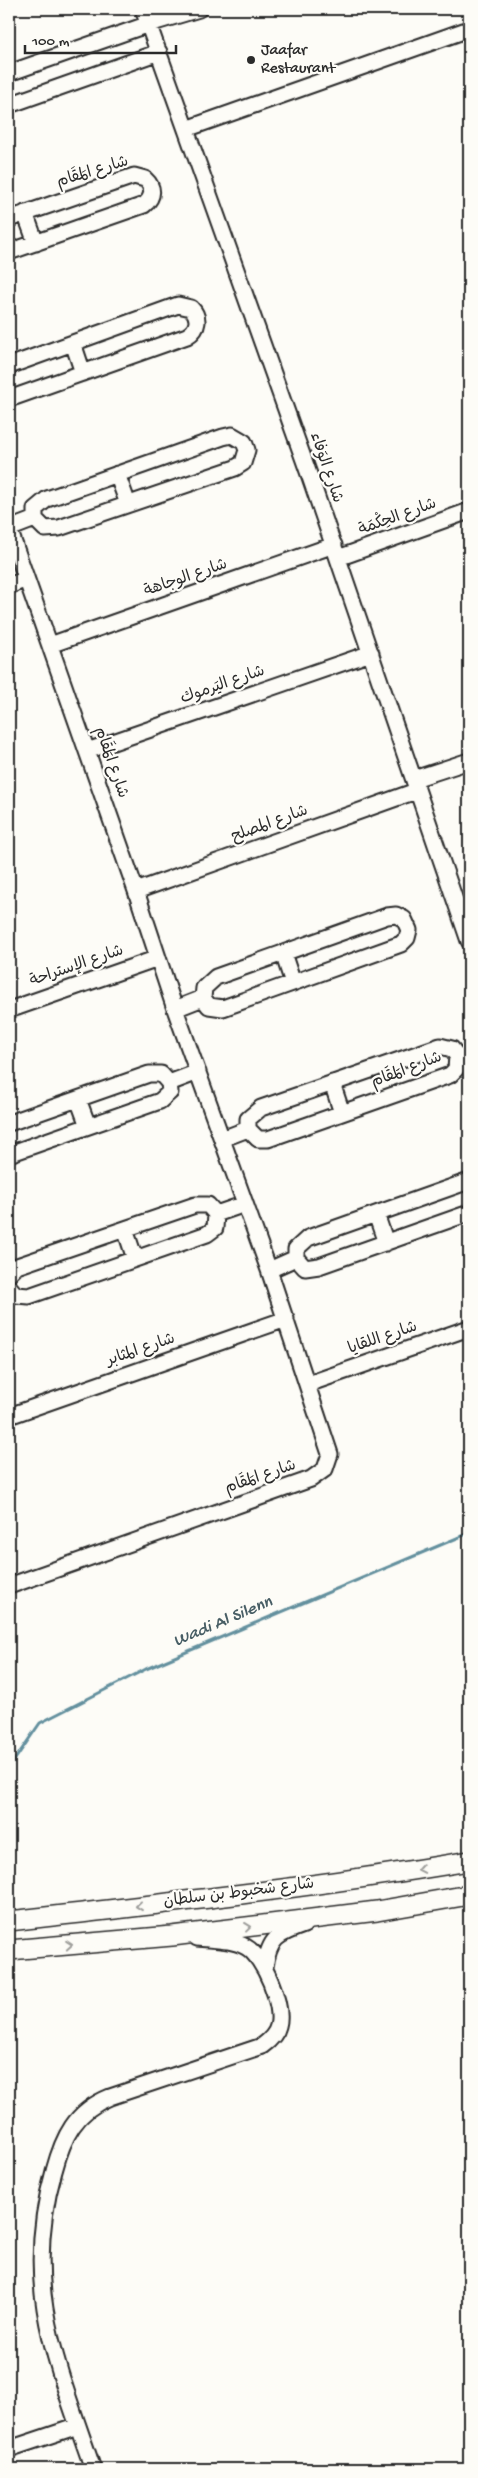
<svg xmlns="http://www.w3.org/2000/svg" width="478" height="2478" viewBox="0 0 478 2478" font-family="'Gochi Hand','Playpen Sans Arabic',sans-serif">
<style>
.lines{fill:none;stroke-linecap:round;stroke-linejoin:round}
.stream{stroke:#64909e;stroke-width:3}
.minor-casing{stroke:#2b2b2b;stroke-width:19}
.major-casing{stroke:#2b2b2b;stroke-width:22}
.minor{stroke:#fdfcf7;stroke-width:15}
.major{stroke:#fdfcf7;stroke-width:19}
.oneway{stroke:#9e9e9b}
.poi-dot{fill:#2b2b2b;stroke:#fdfcf7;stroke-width:2}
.labels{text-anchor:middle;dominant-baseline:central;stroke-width:4.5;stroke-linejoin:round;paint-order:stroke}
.poi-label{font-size:16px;fill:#2b2b2b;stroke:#fdfcf7;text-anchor:start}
.street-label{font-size:16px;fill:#2b2b2b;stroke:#fdfcf7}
.water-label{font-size:18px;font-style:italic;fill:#485e65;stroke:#fdfcf7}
</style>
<rect width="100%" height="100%" fill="#fdfcf7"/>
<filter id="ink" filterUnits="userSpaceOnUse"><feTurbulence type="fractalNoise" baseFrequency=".02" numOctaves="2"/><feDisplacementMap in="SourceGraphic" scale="10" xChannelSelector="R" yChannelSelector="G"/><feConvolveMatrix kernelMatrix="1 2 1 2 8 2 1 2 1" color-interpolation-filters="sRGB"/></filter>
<g filter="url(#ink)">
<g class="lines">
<path class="stream" d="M9,1768L40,1723L146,1669L469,1533"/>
<defs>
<path id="minor" d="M143,9L310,477L469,941
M9,73L149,24L199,9
M9,105L159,52
M186,129L469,29
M25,213L36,243
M9,219L134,176L145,179C154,187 154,197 144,205L9,252
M73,343L83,373
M9,366L178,305L191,308C200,317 199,329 187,336L9,399
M232,435L244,442L247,450L243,463L235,468L59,528L45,529L35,519V509L47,499L223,437Z
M117,474L128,504
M338,558L469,511
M9,586L26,579
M50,645L334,545
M87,751L371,653
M414,779L469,761
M136,891L416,791
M396,915L404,919L409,930L407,938L401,944L223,1008L209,1006L203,998L204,988L216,977L387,916Z
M283,953L293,983
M175,1009L203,998
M9,1010L158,958
M440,1046L452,1049L457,1056L456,1069L450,1075L268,1139H258L248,1129V1119L261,1108Z
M169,1083L198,1072
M332,1083L342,1113
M78,1099L88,1126
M9,1123L149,1074H161L169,1083L170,1092L160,1101L9,1154
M222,1139L248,1129
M469,1181L308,1238L296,1249V1258L305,1268L319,1266L469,1213
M216,1214L245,1204
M376,1214L386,1243
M125,1229L135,1259
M269,1270L296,1258
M9,1274L17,1266L195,1205H208L216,1214L215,1228L207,1234L29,1296L16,1295L9,1287
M308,1384L469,1328
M9,1416L286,1319
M9,1586L311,1479L325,1469L330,1454L269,1270L175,1009L136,891L9,529L35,519
M265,1967C269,1938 278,1934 304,1925
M9,2449L78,2426
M93,2469C57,2364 21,2285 54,2171C63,2137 75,2111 110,2097L262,2046C269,2041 276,2035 278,2026C284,2006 264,1957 246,1947C232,1939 213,1940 197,1938"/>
<path id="major" d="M9,1921C163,1904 316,1887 469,1861
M9,1950L172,1936L377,1911L469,1895"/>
</defs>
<use href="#minor" class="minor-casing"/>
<use href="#major" class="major-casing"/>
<use href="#minor" class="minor"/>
<use href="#major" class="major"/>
</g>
<defs><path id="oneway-chevron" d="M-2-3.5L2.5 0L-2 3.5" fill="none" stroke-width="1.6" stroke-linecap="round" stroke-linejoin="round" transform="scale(1.25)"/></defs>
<g class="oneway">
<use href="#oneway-chevron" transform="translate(421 1869) rotate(170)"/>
<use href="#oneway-chevron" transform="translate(139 1906) rotate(174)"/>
<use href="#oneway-chevron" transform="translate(248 1927) rotate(-7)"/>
<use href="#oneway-chevron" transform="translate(69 1945) rotate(-5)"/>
</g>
</g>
<circle class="poi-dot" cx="251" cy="60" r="5"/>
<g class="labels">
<g class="poi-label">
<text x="261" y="51">Jaafar<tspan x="261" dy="18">Restaurant</tspan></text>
</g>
<g class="street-label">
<text transform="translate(93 173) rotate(-17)">شارع المَقَام</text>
<text transform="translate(325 468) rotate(71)">شارع الوَفاء</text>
<text transform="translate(398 518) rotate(-20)">شارع الحِكْمَة</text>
<text transform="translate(186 579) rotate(-19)">شارع الوجاهة</text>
<text transform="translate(223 686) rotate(-19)">شارع اليَرموك</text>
<text transform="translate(110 763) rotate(71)">شارع المَقَام</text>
<text transform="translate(270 825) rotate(-20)">شارع المصلح</text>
<text transform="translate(77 967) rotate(-19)">شارع الإستراحة</text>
<text transform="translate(407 1071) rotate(-21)">شارع المَقَام</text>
<text transform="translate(383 1339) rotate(-19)">شارع اللقايا</text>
<text transform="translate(141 1351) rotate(-19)">شارع المثابر</text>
<text transform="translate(261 1478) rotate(-19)">شارع المَقَام</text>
<text transform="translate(239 1894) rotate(-7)">شارع شخبوط بن سلطان</text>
</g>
<g class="water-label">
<text transform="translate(223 1622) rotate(-23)">Wadi Al Silenn</text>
</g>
</g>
<rect width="478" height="2478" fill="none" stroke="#fdfcf7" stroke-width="30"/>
<rect x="15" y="15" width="448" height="2448" fill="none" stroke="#2b2b2b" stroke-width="2" filter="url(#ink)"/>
<path d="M25 45v8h151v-8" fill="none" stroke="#2b2b2b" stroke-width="2.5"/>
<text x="32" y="45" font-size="15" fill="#2b2b2b" stroke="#fdfcf7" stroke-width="4" paint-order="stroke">100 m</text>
</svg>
